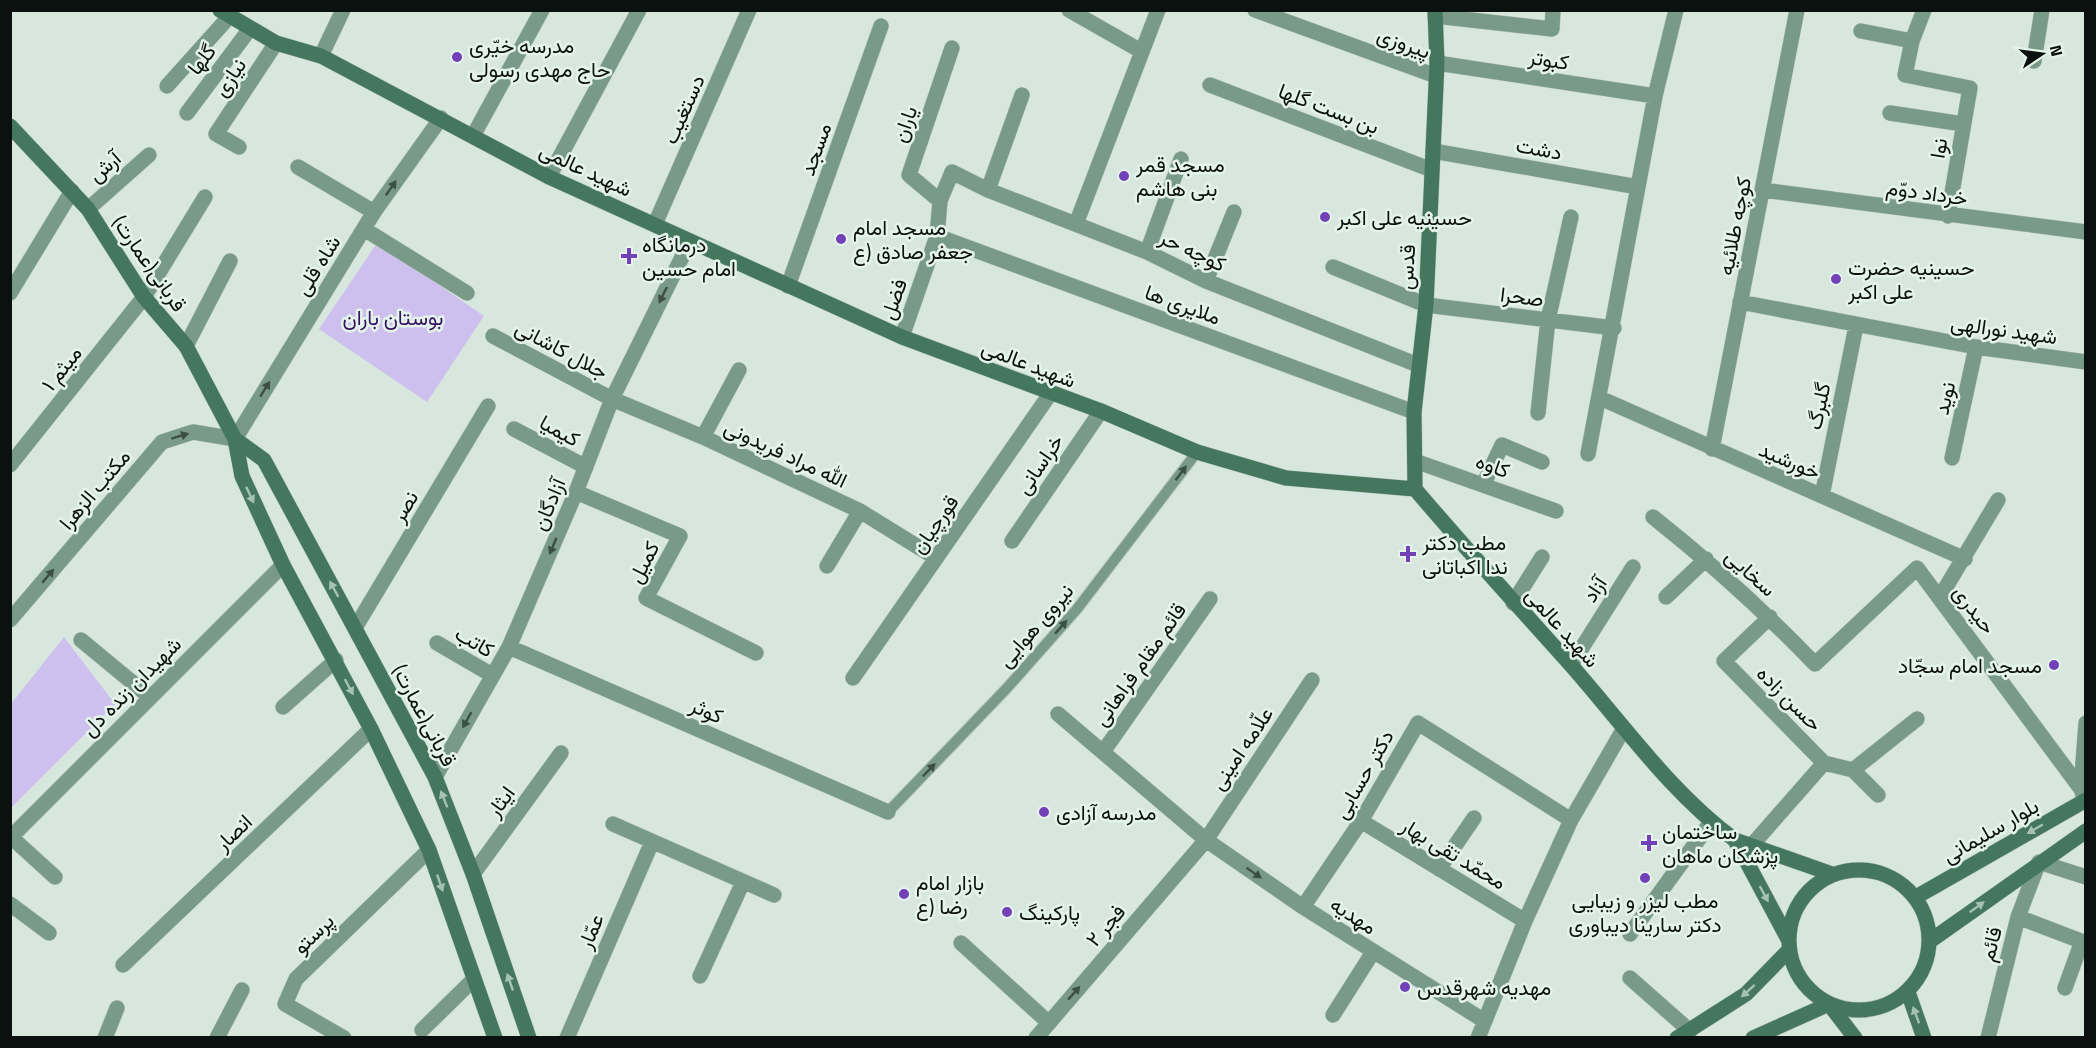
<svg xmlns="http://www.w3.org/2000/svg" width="2096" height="1048" viewBox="0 0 2096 1048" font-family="'Titillium Web',Vazirmatn,sans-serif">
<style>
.green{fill:#cec0ee}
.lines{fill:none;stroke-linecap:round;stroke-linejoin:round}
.lane-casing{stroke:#b6c5bd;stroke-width:12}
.street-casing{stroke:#b6c5bd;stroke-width:16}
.secondary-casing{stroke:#b6c5bd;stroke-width:16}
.lane{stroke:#799a89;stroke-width:10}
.street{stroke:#799a89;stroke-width:15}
.secondary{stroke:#44775e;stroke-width:15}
.oneway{fill:#3c4f45}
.oneway2{fill:#a5c2b3}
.poi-dot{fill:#7241b8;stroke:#e5f4eb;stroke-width:2}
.labels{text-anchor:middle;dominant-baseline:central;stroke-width:5;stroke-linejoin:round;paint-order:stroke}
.street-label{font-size:21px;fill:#0b110e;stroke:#e5f4eb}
.poi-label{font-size:21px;fill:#0b110e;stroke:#e5f4eb;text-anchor:start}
.park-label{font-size:21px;fill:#361261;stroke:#e5f4eb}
</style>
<rect width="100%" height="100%" fill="#d7e7de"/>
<path class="green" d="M377,243L484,316L427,402L319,329Z
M64,637L115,704L11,808V704Z"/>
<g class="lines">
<defs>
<path id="lane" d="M888,812L1007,688L1077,609L1197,452"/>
<path id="street" d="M1069,10L1141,51
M1255,10L1436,76
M1924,10L1912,41L1905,75L1970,88L1948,216
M1435,16L1552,29L1553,10
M1861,31L1912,41
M321,56L343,10
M2034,61L2042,10
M1437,63L1655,96
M1210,85L1432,170
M167,86L228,18
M187,113L249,30
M1890,113L1963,124
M473,136L542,10
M239,147L216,134L276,43
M1433,151L1638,187
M298,167L374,212
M549,177L639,10
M988,190L1022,95
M1763,190L2086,232
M940,201L909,175L952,48
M88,209L149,155
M655,224L749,10
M1076,224L1158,10
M364,229L467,293
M937,236L1414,412
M1147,252L1181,159
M1333,267L1426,305L1614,328
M1206,281L1234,212
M788,286L881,26
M10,293L72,191
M1740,302L1976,347L2086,362
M493,336L612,399L703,437L860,511L936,558
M902,337L937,236L940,201L952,172L988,190L1147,252L1206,281L1418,365
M186,346L230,261
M1600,398L1965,559
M1538,413L1548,320L1571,217
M514,429L586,467
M703,437L739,370
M1712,449L1797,10
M1588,454L1655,96L1676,10
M1952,458L1976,347
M1415,461L1556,511
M10,465L144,297L205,197
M1484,483L1502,445L1542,462
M576,492L680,536L646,598L756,653
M1822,496L1856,326
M1653,517C1711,563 1764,611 1815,664L1917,568L2081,789L2085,800
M1012,541L1101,411
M827,566L860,511
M1666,597L1706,559
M1940,597L1998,500
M1513,603L1542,557
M1770,617L1724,661L1824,763L1853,770L1878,795
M10,620L162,442L193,432L235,439L374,212L441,118
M355,628L488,406
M81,640L150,697
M437,643L492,675
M509,647L888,812
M1571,665L1633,567
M853,678L1050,394
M283,707L336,660
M1058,714L1206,840L1303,907L1483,1020
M1103,752L1210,599
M1853,770L1917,719
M435,777L509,647L576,492L612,399L689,243
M2081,789L2086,723
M1361,821L1525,921
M613,824L774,895
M11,837L55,877
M10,838L283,565
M1752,845L1824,763
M1439,869L1474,818
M473,874L561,753
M10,904L49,933
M1303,907L1361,821L1418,723L1571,820
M2018,917L2086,943
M1630,934L1711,822
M961,943L1049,1023
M123,965L371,729
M700,976L743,882
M1630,978L1690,1031
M2065,988L2082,941
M1333,1015L1373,952
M422,1030L474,979
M105,1038L117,1008
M217,1038L242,990
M344,1038L285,1004L296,979L429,850
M567,1038L652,842
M1036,1038L1206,840L1312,680
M1478,1038L1525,921L1571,820L1623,730
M1988,1038L2018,917L2039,862L2086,877"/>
<path id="secondary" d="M220,10L276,43L321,56L549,177L902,337L1101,411L1197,452L1286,478L1415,489C1465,548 1518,606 1570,664C1623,724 1670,792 1735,840
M10,126L88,209L144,297L186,346L235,439L242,476L283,565L371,729L429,850L495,1038
M235,439L264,460L435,777L473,874L529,1038
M1415,489L1414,412L1426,305L1437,63L1435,10
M1789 940a70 70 0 1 1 140 0a70 70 0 1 1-140 0Z
M1916,897L2086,800
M1788,939L1735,840L1832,874
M1930,941L2086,831
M1908,992L1924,1038
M1677,1038L1746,994L1789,950
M1753,1038L1829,1004L1855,1038"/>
</defs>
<use href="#lane" class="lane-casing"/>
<use href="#street" class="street-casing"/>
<use href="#secondary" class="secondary-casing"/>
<use href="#lane" class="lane"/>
<use href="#street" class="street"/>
<use href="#secondary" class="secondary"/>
</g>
<defs><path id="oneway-solid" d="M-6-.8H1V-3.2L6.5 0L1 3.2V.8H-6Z" transform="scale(1.5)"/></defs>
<g class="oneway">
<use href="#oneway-solid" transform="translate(391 188) rotate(-55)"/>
<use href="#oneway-solid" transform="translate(663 295) rotate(116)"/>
<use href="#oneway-solid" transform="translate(265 389) rotate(-58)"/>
<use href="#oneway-solid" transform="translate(180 436) rotate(-17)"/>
<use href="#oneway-solid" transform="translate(1181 473) rotate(-53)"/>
<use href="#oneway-solid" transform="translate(553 546) rotate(113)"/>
<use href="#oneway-solid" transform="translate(48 576) rotate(-50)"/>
<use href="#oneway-solid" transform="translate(1061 627) rotate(-49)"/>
<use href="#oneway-solid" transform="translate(467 720) rotate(119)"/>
<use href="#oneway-solid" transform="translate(929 770) rotate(-46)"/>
<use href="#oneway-solid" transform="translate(1254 873) rotate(35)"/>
<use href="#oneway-solid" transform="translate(1074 993) rotate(-49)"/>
</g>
<g class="oneway2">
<use href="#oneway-solid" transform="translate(250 495) rotate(65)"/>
<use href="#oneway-solid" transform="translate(334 589) rotate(-119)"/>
<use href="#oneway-solid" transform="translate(349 687) rotate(62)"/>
<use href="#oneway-solid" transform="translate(444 799) rotate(-112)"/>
<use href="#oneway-solid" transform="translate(2035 829) rotate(150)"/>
<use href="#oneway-solid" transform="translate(440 883) rotate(71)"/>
<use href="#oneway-solid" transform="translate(1764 894) rotate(62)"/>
<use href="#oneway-solid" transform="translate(1977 907) rotate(-36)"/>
<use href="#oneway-solid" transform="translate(510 982) rotate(-109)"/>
<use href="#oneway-solid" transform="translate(1748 991) rotate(138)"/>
<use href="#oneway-solid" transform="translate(1916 1015) rotate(-110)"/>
</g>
<g class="poi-dot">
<circle cx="457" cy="57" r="6"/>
<circle cx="1124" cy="176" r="6"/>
<circle cx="1325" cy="217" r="6"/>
<circle cx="841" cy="239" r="6"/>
<path d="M626 247h6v6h6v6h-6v6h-6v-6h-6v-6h6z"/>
<circle cx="1836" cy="279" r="6"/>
<path d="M1405 545h6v6h6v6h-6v6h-6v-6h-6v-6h6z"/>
<circle cx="2054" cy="665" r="6"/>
<circle cx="1044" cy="812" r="6"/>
<path d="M1646 834h6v6h6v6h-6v6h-6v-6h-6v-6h6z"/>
<circle cx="1645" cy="878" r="6"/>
<circle cx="904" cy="894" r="6"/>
<circle cx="1007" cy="912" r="6"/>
<circle cx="1405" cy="987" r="6"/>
</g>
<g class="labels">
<g class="street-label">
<text transform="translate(1404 42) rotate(20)">پیروزی</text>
<text transform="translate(201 59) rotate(-53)">گلها</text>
<text transform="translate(1549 59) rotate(9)">کبوتر</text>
<text transform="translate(229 77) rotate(-56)">نیازی</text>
<text transform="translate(1329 108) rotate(21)">بن بست گلها</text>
<text transform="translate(683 109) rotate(-66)">دستغیب</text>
<text transform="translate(904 124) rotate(-71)">یاران</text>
<text transform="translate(1539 148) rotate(10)">دشت</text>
<text transform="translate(1938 148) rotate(-81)">نوا</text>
<text transform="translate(815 149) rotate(-70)">مسجد</text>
<text transform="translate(104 166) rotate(-41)">آرش</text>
<text transform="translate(586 169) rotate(25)">شهید عالمی</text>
<text transform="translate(1927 192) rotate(8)">خرداد دوّم</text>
<text transform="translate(1734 226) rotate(-79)">کوچه طلائیه</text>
<text transform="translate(1193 250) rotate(25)">کوچه حر</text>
<text transform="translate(150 263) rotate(55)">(عمارت)قربانی</text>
<text transform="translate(317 265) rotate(-58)">شاه قلی</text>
<text transform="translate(1406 267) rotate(-87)">قدس</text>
<text transform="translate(1522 296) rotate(7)">صحرا</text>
<text transform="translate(893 299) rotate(-71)">فضل</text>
<text transform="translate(1183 304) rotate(20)">ملایری ها</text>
<text transform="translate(2004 329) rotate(8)">شهید نورالهی</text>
<text transform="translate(562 349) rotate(28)">جلال کاشانی</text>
<text transform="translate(1029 363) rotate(21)">شهید عالمی</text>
<text transform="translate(61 368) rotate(-52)">میثم ۱</text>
<text transform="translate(1944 398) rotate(-77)">نوید</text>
<text transform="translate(1818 406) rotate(-78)">گلبرگ</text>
<text transform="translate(560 430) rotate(29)">کیمیا</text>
<text transform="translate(786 453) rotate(25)">الله مراد فریدونی</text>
<text transform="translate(1790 460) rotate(23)">خورشید</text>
<text transform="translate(1039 464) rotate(-56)">خراسانی</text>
<text transform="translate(1493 465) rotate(20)">کاوه</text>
<text transform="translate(94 489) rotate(-50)">مکتب الزهرا</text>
<text transform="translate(548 504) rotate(-67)">آزادگان</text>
<text transform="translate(404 506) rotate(-59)">نصر</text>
<text transform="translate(934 524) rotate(-55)">قورچیان</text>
<text transform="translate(643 562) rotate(-63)">کمیل</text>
<text transform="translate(1751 572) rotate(42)">سخایی</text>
<text transform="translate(1594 589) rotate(-57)">آزاد</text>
<text transform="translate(1975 609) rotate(53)">حیدری</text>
<text transform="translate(1035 625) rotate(-49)">نیروی هوایی</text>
<text transform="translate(1563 627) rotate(48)">شهید عالمی</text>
<text transform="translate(475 641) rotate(30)">کاتب</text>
<text transform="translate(1139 664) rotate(-55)">قائم مقام فراهانی</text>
<text transform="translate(131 686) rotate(-45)">شهیدان زنده دل</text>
<text transform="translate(1790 698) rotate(45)">حسن زاده</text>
<text transform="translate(707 710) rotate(24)">کوثر</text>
<text transform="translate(425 715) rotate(62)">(عمارت)قربانی</text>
<text transform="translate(1241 748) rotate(-56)">علّامه امینی</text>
<text transform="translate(1363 774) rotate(-60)">دکتر حسابی</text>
<text transform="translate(500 801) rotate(-54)">ایثار</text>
<text transform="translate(1990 830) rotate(-30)">بلوار سلیمانی</text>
<text transform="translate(233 832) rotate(-44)">انصار</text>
<text transform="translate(1454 853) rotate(31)">محمّد تقی بهار</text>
<text transform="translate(1354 915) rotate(33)">مهدیه</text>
<text transform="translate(1105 925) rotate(-49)">فجر ۲</text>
<text transform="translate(590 931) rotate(-67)">عمّار</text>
<text transform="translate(313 933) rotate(-44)">پرستو</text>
<text transform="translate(1990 944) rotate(-76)">قائم</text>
</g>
<g class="poi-label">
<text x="469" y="45">مدرسه خیّری<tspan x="469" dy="24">حاج مهدی رسولی</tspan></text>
<text x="1136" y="164">مسجد قمر<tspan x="1136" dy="24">بنی هاشم</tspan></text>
<text x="1337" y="217">حسینیه علی اکبر</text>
<text x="853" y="227">مسجد امام<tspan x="853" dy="24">جعفر صادق (ع</tspan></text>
<text x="642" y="244">درمانگاه<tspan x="642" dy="24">امام حسین</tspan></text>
<text x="1848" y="267">حسینیه حضرت<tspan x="1848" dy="24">علی اکبر</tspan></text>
<text x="1422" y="542">مطب دکتر<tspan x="1422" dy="24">ندا اکباتانی</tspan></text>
<text x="2042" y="665" text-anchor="end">مسجد امام سجّاد</text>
<text x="1056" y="812">مدرسه آزادی</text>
<text x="1662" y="831">ساختمان<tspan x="1662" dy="24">پزشکان ماهان</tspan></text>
<text x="916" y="882">بازار امام<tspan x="916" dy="24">رضا (ع</tspan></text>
<text x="1645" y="900" text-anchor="middle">مطب لیزر و زیبایی<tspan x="1645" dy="24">دکتر سارینا دیباوری</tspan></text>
<text x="1019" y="912">پارکینگ</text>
<text x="1417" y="987">مهدیه شهرقدس</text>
</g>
<g class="park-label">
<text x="393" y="317">بوستان باران</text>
</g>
</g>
<rect width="2096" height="1048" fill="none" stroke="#0b110e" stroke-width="24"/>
<g transform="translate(2042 54) rotate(77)" stroke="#e5f4eb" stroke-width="4.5" paint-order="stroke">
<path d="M0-4.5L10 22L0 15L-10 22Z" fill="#0b110e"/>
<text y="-9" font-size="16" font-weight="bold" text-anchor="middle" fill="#0b110e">N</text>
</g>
</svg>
